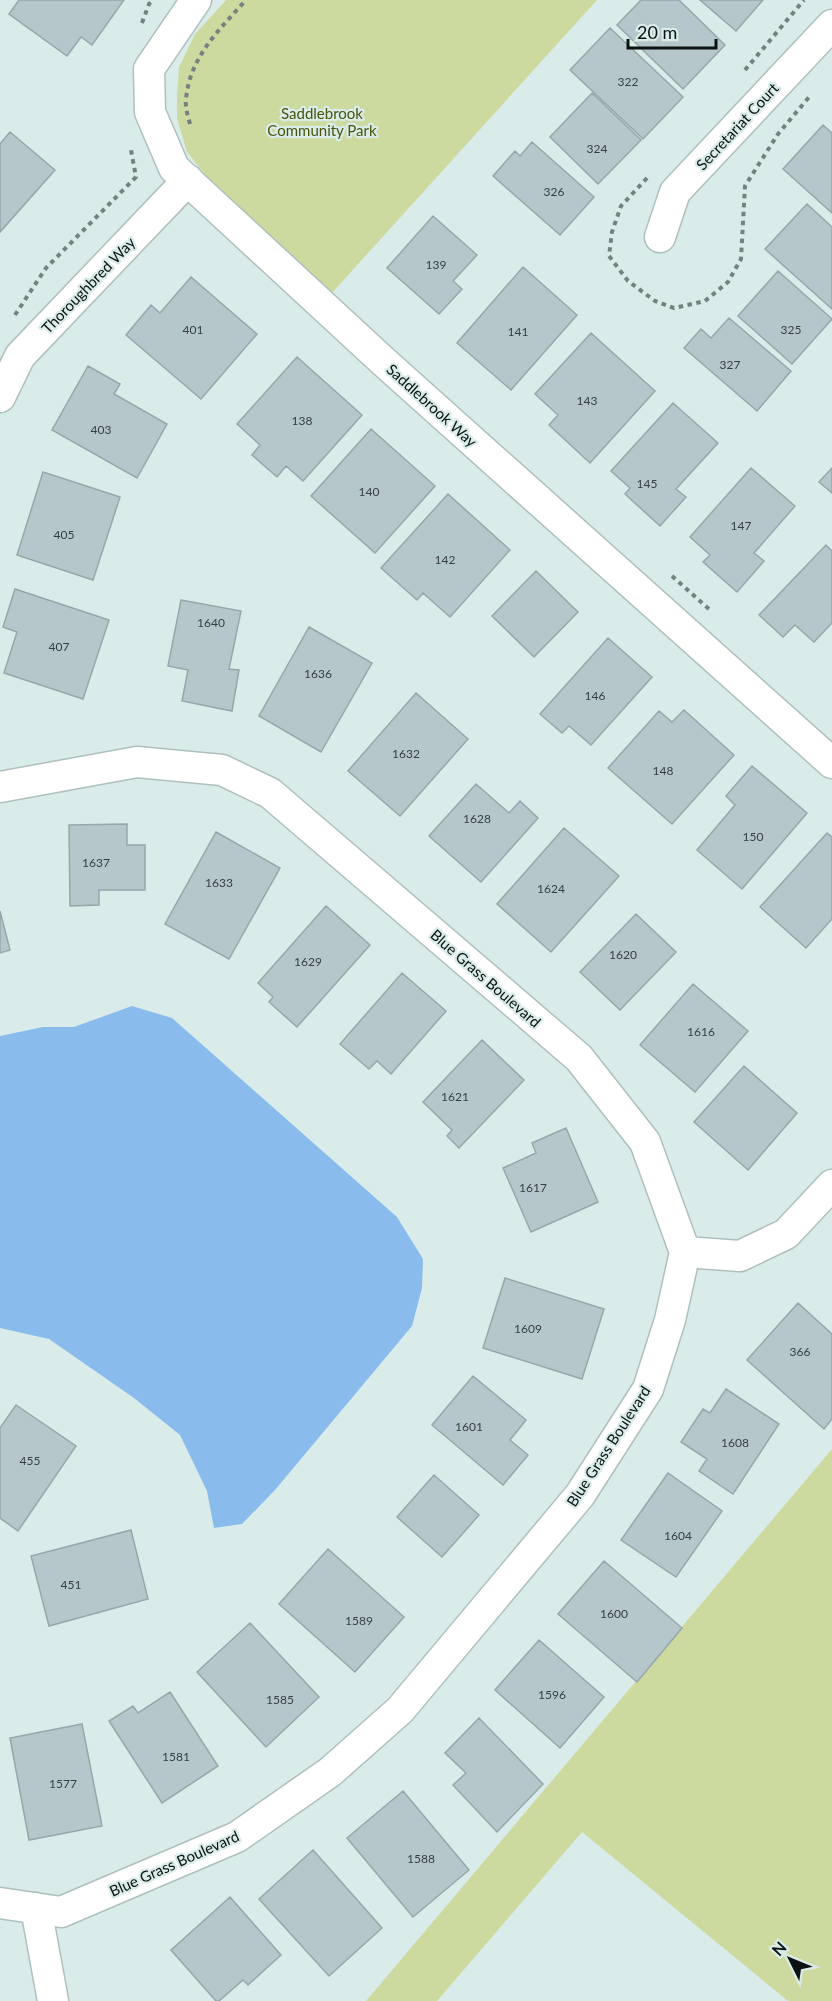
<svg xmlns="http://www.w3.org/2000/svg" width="832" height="2001" viewBox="0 0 832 2001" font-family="Lato,sans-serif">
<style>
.green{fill:#cdda9f}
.water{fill:#8abbed}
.building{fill:#b6c7cc;stroke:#96a7ac;stroke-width:1.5}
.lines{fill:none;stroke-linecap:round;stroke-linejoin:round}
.minor-casing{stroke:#aec0bd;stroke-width:33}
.path{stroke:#74817f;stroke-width:4;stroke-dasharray:4.5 4.5;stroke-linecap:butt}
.minor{stroke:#fff;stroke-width:30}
.labels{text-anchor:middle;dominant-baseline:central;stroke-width:4.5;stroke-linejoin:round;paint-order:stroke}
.number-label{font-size:12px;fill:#363f40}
.park-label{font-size:15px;fill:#4a5508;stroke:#d9ece9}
.street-label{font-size:15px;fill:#0b1211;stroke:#d9ece9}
</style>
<rect width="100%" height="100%" fill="#d9ece9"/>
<path class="green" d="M226,0H597L331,294L215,187L187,152L177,118V95L179,67L195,34Z
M832,1449V2001H788L582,1832L437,2001H366Z"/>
<path class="water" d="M132,1006L172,1018L397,1217L423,1259L422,1288L412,1326L275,1490L242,1524L214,1528L207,1491L180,1435L134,1398L49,1339L0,1328V1036L43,1027H74Z"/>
<path class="building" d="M19,0H124L92,45L81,37L67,56L9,14Z
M641,0H679L725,45L683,89L617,25Z
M700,0H763L736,31Z
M610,28L683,97L643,139L570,70Z
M592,93L641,140L598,184L550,137Z
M823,125L832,133V213L783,169Z
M10,132L55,170L0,232V144Z
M532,142L594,197L560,235L493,176L515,151L520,156Z
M807,204L832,227V309L765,249Z
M433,216L477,255L453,281L462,289L439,314L387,268Z
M523,267L577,315L511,390L457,343Z
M778,271L832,319L792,364L738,316Z
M191,277L257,334L201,399L126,335L151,305L160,313Z
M729,318L791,371L757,411L684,348L701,329L711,338Z
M591,333L655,391L590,463L549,425L558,415L535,394Z
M297,357L362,415L303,481L286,466L277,477L252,455L260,445L237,424Z
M88,366L120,384L114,394L167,424L137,478L52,430Z
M673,403L718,443L676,489L686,497L660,526L625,494L630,488L611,471Z
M371,429L435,486L375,553L311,496Z
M751,468L795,506L754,553L764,561L737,592L703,562L710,555L690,537Z
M832,468V493L819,482Z
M43,472L120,497L93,580L17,555Z
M448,494L510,550L450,617L423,593L417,600L381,568Z
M826,545L832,551V623L814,642L795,625L783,637L759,615Z
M536,571L578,612L534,657L492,616Z
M15,589L109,620L83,699L4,673L17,632L3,627Z
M181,600L241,611L229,669L239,670L232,711L182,701L188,670L168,666Z
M309,627L372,663L321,752L259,716Z
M608,638L652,677L591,745L569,726L562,733L540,714Z
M416,693L468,739L400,816L348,771Z
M684,710L734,755L672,824L608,768L659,711L672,722Z
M752,766L807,813L742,889L697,850L735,805L726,796Z
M476,784L509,813L520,801L538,818L481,882L429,836Z
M127,824V845H145V890H99V905L70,906L69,825Z
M564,828L619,876L551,952L497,904Z
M216,832L280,868L229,959L165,924Z
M827,833L832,837V919L806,948L760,907Z
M326,906L370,945L297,1027L269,1002L273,997L258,983Z
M0,911L10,950L0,953Z
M636,914L676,952L620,1010L580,972Z
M402,973L446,1011L391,1074L377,1061L369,1069L340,1044Z
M693,984L748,1031L695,1092L640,1045Z
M482,1040L524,1080L459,1148L447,1136L452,1130L423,1102Z
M744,1066L797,1113L748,1170L694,1122Z
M566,1128L598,1202L531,1232L503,1168L536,1153L532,1143Z
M505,1278L604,1309L582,1379L483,1348Z
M798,1303L832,1334V1419L824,1429L747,1360Z
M473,1376L526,1420L510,1440L528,1455L503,1485L432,1425Z
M726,1389L779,1424L733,1494L699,1471L707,1459L681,1442L703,1409L710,1413Z
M16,1405L76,1446L18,1531L0,1518V1428Z
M668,1473L722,1511L676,1577L621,1540Z
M434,1475L479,1515L442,1557L397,1517Z
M131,1530L148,1599L49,1626L31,1556Z
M328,1549L404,1617L355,1672L279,1604Z
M604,1561L682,1628L637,1682L558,1614Z
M250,1623L319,1697L266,1747L197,1672Z
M539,1640L604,1697L560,1748L495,1690Z
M170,1692L218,1766L162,1803L109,1721L133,1706L138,1713Z
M479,1718L543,1784L497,1832L453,1785L466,1773L445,1753Z
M82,1724L102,1826L29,1840L10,1738Z
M403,1791L469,1870L413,1917L347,1838Z
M313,1850L382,1928L329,1976L259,1899Z
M230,1897L281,1955L248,1985L243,1980L219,2001H216L171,1950Z"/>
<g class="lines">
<defs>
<path id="minor" d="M196,0L149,69L150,112L174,168L384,362L832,763
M660,237L675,192L832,25
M0,397L20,356L188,180
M0,787L137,762L222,770L270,793L579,1058L645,1142L685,1252L670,1320L648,1389L580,1495L400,1710L330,1772L237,1837L61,1912L0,1903
M685,1252L740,1256L786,1234L832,1185
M36,1908L53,2001"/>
</defs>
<use href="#minor" class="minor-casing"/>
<path class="path" d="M142,23L149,4L153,0
M745,70L804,0
M190,124C188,116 185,108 186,100C189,58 219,30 246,0
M647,178L621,206L612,232L609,256L628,281L655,301L674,308L705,301L728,282L741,259L745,186L778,134L810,96
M15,315L46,268L136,177L131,150
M672,576L709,609"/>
<use href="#minor" class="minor"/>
</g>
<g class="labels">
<g class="number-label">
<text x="628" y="81">322</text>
<text x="597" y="148">324</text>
<text x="554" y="191">326</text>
<text x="436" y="264">139</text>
<text x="193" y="329">401</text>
<text x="791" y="329">325</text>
<text x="518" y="331">141</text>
<text x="730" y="364">327</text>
<text x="587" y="400">143</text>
<text x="302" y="420">138</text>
<text x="101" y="429">403</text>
<text x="647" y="483">145</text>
<text x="369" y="491">140</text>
<text x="741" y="525">147</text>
<text x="64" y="534">405</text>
<text x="445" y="559">142</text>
<text x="211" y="622">1640</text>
<text x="59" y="646">407</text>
<text x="318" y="673">1636</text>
<text x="595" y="695">146</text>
<text x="406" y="753">1632</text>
<text x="663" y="770">148</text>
<text x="477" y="818">1628</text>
<text x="753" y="836">150</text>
<text x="96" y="862">1637</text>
<text x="219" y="882">1633</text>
<text x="551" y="888">1624</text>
<text x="623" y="954">1620</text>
<text x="308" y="961">1629</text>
<text x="701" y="1031">1616</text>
<text x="455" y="1096">1621</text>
<text x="533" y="1187">1617</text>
<text x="528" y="1328">1609</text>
<text x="800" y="1351">366</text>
<text x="469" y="1426">1601</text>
<text x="735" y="1442">1608</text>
<text x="30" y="1460">455</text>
<text x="678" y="1535">1604</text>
<text x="71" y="1584">451</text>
<text x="614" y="1613">1600</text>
<text x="359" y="1620">1589</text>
<text x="552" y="1694">1596</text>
<text x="280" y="1699">1585</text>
<text x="176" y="1756">1581</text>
<text x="63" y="1783">1577</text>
<text x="421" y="1858">1588</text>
</g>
<g class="park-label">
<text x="322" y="113">Saddlebrook<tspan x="322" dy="17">Community Park</tspan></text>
</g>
<g class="street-label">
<text transform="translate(737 126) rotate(-47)">Secretariat Court</text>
<text transform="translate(88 285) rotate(-46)">Thoroughbred Way</text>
<text transform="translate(432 405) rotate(42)">Saddlebrook Way</text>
<text transform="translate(486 978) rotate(41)">Blue Grass Boulevard</text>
<text transform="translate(608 1446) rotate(-57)">Blue Grass Boulevard</text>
<text transform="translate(174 1863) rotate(-24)">Blue Grass Boulevard</text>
</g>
</g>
<g transform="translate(790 1959) rotate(313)" stroke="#d9ece9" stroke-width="4.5" paint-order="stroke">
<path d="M0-4.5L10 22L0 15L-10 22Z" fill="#0b1211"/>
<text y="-9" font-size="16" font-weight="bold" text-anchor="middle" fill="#0b1211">N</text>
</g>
<path d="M628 39v9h88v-9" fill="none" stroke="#0b1211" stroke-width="3"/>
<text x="637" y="39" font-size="18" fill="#0b1211" stroke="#d9ece9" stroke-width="4.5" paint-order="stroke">20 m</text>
</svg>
